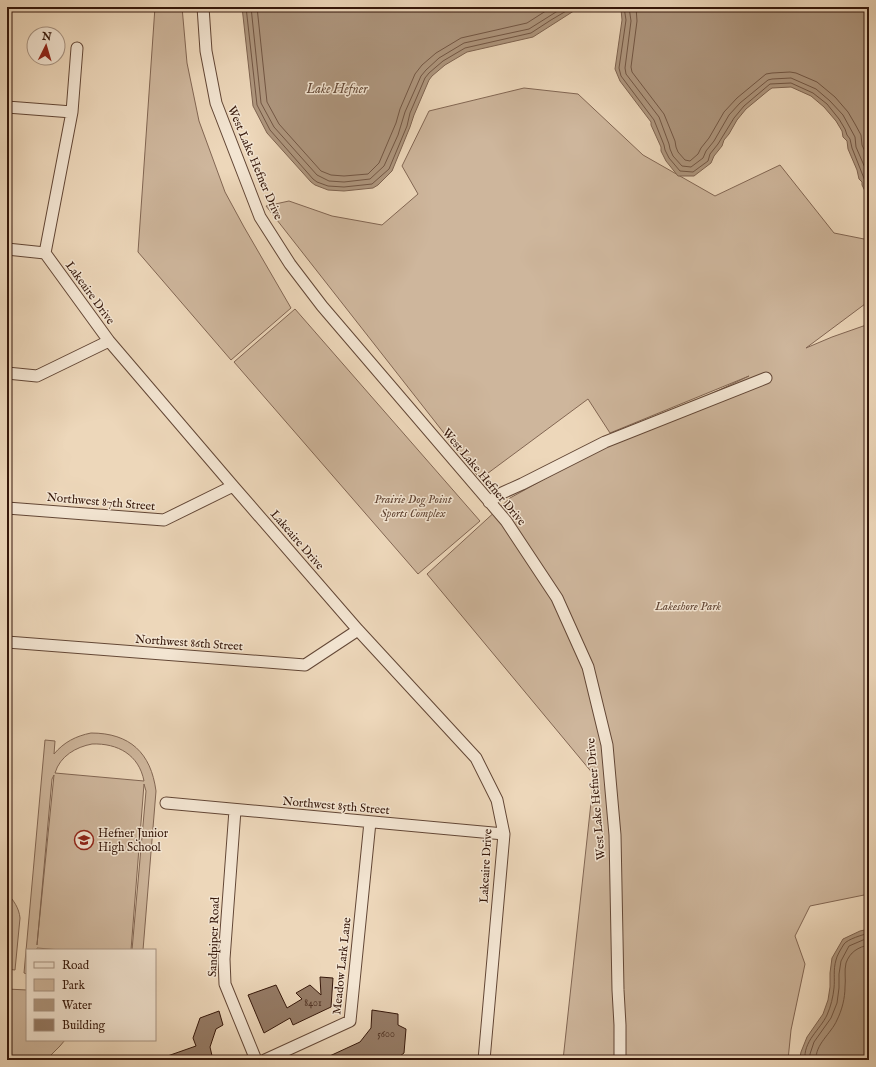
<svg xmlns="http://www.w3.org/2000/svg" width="876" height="1067" viewBox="0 0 876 1067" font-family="'IM FELL English',serif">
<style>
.green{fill:#ceb69c;stroke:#826653;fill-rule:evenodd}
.water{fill:#ae967e;stroke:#7e6350}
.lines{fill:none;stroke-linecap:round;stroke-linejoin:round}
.shore{stroke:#725644;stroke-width:1}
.building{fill:#957b66;stroke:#35170a}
.minor-casing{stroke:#634736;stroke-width:13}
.minor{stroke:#f3e5d2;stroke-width:11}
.labels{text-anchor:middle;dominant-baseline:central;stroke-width:3;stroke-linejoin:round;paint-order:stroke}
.number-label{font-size:10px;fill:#4d3021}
.street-label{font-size:12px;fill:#35170a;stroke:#f3e5d2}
.park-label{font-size:12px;font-style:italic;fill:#634736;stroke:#f3e5d2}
.poi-label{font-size:12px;fill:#35170a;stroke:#f3e5d2;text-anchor:start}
.water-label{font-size:13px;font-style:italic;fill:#654a38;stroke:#f3e5d2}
</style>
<rect width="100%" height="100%" fill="#edd7ba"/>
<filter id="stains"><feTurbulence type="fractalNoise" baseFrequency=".005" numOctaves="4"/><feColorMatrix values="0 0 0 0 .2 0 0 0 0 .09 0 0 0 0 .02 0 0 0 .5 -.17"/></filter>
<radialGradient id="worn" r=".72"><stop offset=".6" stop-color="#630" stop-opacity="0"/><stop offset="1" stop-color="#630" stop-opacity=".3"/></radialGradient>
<path class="green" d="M155,7H182L187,63L199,121L225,192L244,227L291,308L231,360L138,252Z
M524,88L578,94L643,155L715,196L780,165L834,233L869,240V301L806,348L832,337L869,324V894L810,906L795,936L805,964L791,1030L788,1060H563L594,775L427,574L510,498L628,433L749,376L610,433L588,399L480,479L266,206L289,201L332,216L382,225L418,194L402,166L429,111Z
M295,309L480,521L418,574L234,362Z
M91,733C130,733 151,753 156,791L143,950H132L146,791L144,784L131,950H61L37,948V950H27V974L24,973L45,740L55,741L54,754C64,742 76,736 91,733ZM92,744C118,743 139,755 144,781L55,773C60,756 76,747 92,744ZM54,775L37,944V945L52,779Z
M7,893C14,901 19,908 20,918L15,970L7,969Z
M7,989L27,990V1040H65L60,1046L46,1060H7Z"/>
<path class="water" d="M242,7H580L533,37L467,52L445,65L432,76L429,80L414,115L410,127L392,171L378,185L373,188L344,191L328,190L315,185L311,182L267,133L253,106Z
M619,7H869V199L862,185V182L859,179L857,170L848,149L847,141L843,137L842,131L836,121L824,107L811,96L791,87L772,88L769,90L746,109L737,120L729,134L724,140L722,146L714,156L711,163L694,176H678L666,161L661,151V147L651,125V122L620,81L615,69L622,20L621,9Z
M869,929V1060H801L800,1057L801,1052L807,1037L823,1014L828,1000L830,987V973L832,958L843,939L860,931Z"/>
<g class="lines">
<path class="shore" d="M246,7L257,105L270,130L313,179L317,182L328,186L344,187L372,184L389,169L407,126L410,113L425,78L429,73L443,61L465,48L531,33L551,20L573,7
M251,7L261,103L274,127L317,175L329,181L344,182L370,179L384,166L398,135L405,112L421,76L426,70L439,58L464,43L529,29L564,7
M257,7L267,102L279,124L321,171L331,175L344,176L368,174L379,163L396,123L400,109L415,74L422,65L436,53L461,38L527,23L552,7
M624,7L626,20L619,68L621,76L654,120L664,145L665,150L669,158L680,171L693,172L708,161L710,154L718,144L734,118L744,106L770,84L791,83L813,93L827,104L839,119L845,129L847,135L850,139L852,148L869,191
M629,7L631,21L625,68L626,74L659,117L669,144L670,149L673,156L682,166L691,167L703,158L706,151L714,141L729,115L740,103L768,80L772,79L791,78L816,89L830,101L843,115L855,137L856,147L869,177
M636,7L637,21L631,67L632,72L664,114L675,141L676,147L678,152L685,160L690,161L698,154L701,148L709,138L724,112L737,98L766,74L772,73L790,72L796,73L817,82L835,97L848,112L855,124L861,135L862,145L869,160
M805,1060C803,1041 820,1030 827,1015C831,1006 833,997 834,988C835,979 833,970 836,960C837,955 841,949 844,944C848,939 862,935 869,933
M810,1060V1054L814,1042L831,1018L837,1003L839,988V974L841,961L849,946L863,940L869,938
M816,1060C815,1044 831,1034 837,1020C842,1010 845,998 845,987C846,979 844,971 846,963C850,952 858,947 869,945"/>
</g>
<path class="building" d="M320,977L333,978L331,1007L293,1025L290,1018L264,1033L248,995L276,985L287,1008L302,999L296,993L310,985L321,995Z
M372,1010L398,1014V1025L406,1029L404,1053L395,1060H321L360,1042L371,1028Z
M219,1011L223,1025L216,1029L210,1047L213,1060H159V1059L196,1046L193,1038L200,1018Z"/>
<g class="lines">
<defs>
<path id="minor" d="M203,7L206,51L216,103L260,217L290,264L322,306L506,521L557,598L588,667L607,745L615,835L618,990L620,1025V1060
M77,48L72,112L45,253L109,341L233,486L358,630L476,758L497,800L504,834L484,1060
M7,107L72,112
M7,249L45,253
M7,373L37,376L109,341
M489,502L502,493L522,484L605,442L766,378
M7,508L164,520L233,486
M7,642L305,665L358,630
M166,803L504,834
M235,810L224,959L225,984L256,1060
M265,1060L350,1021L370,822"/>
</defs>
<use href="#minor" class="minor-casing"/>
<use href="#minor" class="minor"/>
</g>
<defs>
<symbol id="school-ring" viewBox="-11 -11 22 22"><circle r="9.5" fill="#f3e5d2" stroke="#8f2418" stroke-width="1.5"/><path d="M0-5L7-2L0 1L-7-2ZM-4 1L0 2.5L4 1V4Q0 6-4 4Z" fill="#8f2418"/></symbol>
</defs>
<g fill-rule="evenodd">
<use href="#school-ring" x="73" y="829" width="22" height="22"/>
</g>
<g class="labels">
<g class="number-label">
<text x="313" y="1003">8401</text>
<text x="386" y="1034">5600</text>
</g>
<g class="street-label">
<text transform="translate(255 163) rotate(67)">West Lake Hefner Drive</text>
<text transform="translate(90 293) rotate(54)">Lakeaire Drive</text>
<text transform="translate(484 477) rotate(50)">West Lake Hefner Drive</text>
<text transform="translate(101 502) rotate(5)">Northwest 87th Street</text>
<text transform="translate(297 540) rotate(49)">Lakeaire Drive</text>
<text transform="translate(189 643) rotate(4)">Northwest 86th Street</text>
<text transform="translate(596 799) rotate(-95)">West Lake Hefner Drive</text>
<text transform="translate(336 806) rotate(5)">Northwest 85th Street</text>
<text transform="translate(486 866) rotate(-87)">Lakeaire Drive</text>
<text transform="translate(214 937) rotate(-88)">Sandpiper Road</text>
<text transform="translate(342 966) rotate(-84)">Meadow Lark Lane</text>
</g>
<g class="park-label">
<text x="413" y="499">Prairie Dog Point<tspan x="413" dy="14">Sports Complex</tspan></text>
<text x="688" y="606">Lakeshore Park</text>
</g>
<g class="poi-label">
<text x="98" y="833">Hefner Junior<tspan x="98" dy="14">High School</tspan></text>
</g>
<g class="water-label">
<text x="337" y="89">Lake Hefner</text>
</g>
</g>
<rect width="876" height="1067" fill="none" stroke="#edd7ba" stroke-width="24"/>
<rect x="8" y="8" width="860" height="1051" fill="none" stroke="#35170a" stroke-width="2"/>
<rect x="12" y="12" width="852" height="1043" fill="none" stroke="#35170a"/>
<rect x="26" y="949" width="130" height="92" fill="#f3e5d2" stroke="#a79382"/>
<rect x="34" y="962" width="20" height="6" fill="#f3e5d2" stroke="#a79382"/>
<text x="62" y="969" font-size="12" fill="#35170a">Road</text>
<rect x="34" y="979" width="20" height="12" fill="#ceb69c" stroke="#a79382"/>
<text x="62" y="989" font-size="12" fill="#35170a">Park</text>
<rect x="34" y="999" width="20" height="12" fill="#ae967e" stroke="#a79382"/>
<text x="62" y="1009" font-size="12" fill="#35170a">Water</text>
<rect x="34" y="1019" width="20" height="12" fill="#957b66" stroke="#a79382"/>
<text x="62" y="1029" font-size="12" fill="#35170a">Building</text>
<g transform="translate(46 46) rotate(5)"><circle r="19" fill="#f3e5d2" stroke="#a79382"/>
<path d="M0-3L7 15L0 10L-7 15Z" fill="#8f2418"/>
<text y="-6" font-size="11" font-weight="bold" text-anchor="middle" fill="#35170a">N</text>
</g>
<rect width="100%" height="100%" filter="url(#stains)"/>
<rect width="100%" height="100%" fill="url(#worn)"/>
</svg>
